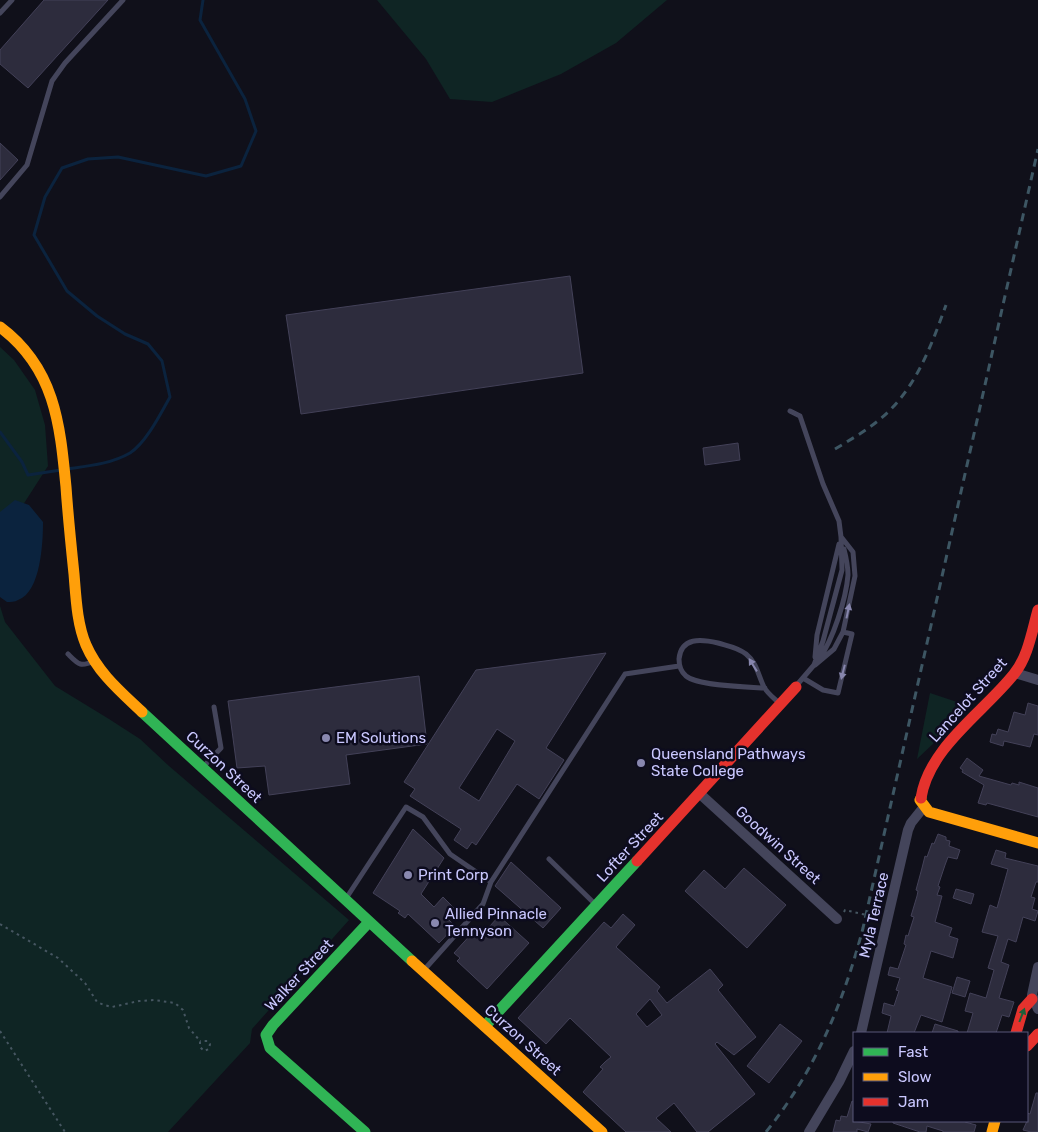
<svg xmlns="http://www.w3.org/2000/svg" width="1038" height="1132" viewBox="0 0 1038 1132" font-family="Rubik,sans-serif">
<style>
.green{fill:#0f2524}
.water{fill:#0b233e}
.lines{fill:none;stroke-linecap:round;stroke-linejoin:round}
.stream{stroke:#0b233e;stroke-width:3}
.building{fill:#2d2c3d;stroke:#434158;fill-rule:evenodd}
.path{stroke:#465661;stroke-width:2;stroke-dasharray:2.5 4;stroke-linecap:butt}
.lane{stroke:#44455b;stroke-width:5}
.street{stroke:#44455b;stroke-width:10}
.fast{stroke:#30b455;stroke-width:11}
.slow{stroke:#ff9f0a;stroke-width:11}
.jam{stroke:#e5322d;stroke-width:11}
.rail{stroke:#3d5663;stroke-width:3;stroke-dasharray:8 6;stroke-linecap:butt}
.path-bridge{stroke:#465661;stroke-width:2;stroke-dasharray:2.5 4;stroke-linecap:butt}
.oneway{fill:#8786ad}
.oneway2{fill:#1e603a}
.poi-dot{fill:#8988af;stroke:#0d0c1e;stroke-width:2}
.labels{text-anchor:middle;dominant-baseline:central;stroke-width:5;stroke-linejoin:round;paint-order:stroke}
.street-label{font-size:15px;fill:#cac8ff;stroke:#0d0c1e}
.poi-label{font-size:15px;fill:#cac8ff;stroke:#0d0c1e;text-anchor:start}
</style>
<rect width="100%" height="100%" fill="#10101a"/>
<path class="green" d="M377,0H667L616,43L561,74L492,102L450,99L426,59Z
M0,347L14,360L35,390L45,425L48,466L12,522L0,549Z
M0,606L5,622L55,686L109,719L140,739L169,766L349,920L252,1029L250,1043L168,1132H0Z
M930,693L972,707L917,759Z"/>
<path class="water" d="M15,500L29,505L43,522C43,542 41,592 18,600C15,602 10,602 7,602L0,597V512Z"/>
<g class="lines">
<path class="stream" d="M0,432L22,462L28,475L61,470
M67,469C88,466 111,464 130,453C146,443 161,413 170,397L162,361L148,344L125,334L97,316L67,291L34,235L45,197L62,168L88,159L118,157L206,176L241,166L256,131L245,99L200,20L203,0"/>
</g>
<path class="building" d="M44,0H108L28,88L0,64V50Z
M0,143L18,160L0,180Z
M570,276L583,373L301,414L286,315Z
M738,443L740,460L705,465L703,448Z
M606,653L546,748L564,760L539,799L517,784L476,845L472,842L467,849L454,840L461,829L410,796L415,789L404,782L476,670ZM497,729L515,741L479,801L459,788Z
M419,676L427,744L346,755L350,784L269,795L265,766L237,768L228,701Z
M1028,703L1038,706V735L1034,734L1030,747L1004,741L1003,746L990,742L992,734L996,735L998,729L1008,732L1014,712L1025,715Z
M967,758L983,770L979,776L1011,785L1012,783L1019,785V782L1038,788V817L987,803L986,805L978,803L984,785L962,772L963,770L960,768Z
M413,829L444,858L421,894L434,907L443,897L456,910L448,919L455,926L439,943L408,914L405,918L398,913L400,911L373,893Z
M938,834L946,837V840L950,841L949,846L960,850L957,859L948,857L945,865L938,886L940,887L937,895L942,896L935,922L952,928L949,936L958,939L953,958L931,951L923,978L952,987L942,1022L921,1015L914,1033H887L891,1016L882,1013L884,1003L894,1006L899,991L896,990L900,978L888,975L890,967L898,969L906,945L904,944L906,935L908,936L914,917L911,916L917,896L918,891L916,890L922,868L925,856L927,857L932,843L934,844Z
M996,850L1006,853L1005,858L1038,866V882H1036L1031,897L1035,898L1032,909L1038,911L1035,921L1023,917L1016,942L1008,939L1001,962L1009,965L999,998L1014,1002L1009,1017L1002,1015L996,1033H967L973,1013L965,1011L970,993L986,998L994,970L988,968L998,936L982,932L990,905L997,908L1008,869L991,864Z
M511,862L561,908L543,928L495,886Z
M744,868L786,905L747,948L685,891L704,870L725,889Z
M956,889L974,894L971,904L953,898Z
M623,914L635,925L616,947L660,987L657,991L667,1003L710,969L723,985L718,990L756,1037L734,1055L717,1042L715,1044L755,1094L708,1132H697L674,1103L656,1118L671,1132H626L583,1092L603,1069L600,1067L605,1062L611,1057L570,1018L546,1044L518,1018L604,922L611,928ZM650,999L662,1015L647,1027L636,1014Z
M499,916L529,943L487,989L457,961L460,958L454,953L474,931L480,937Z
M957,977L970,981L965,997L952,993Z
M780,1024L802,1041L769,1083L747,1066Z
M935,1024L958,1031V1033H932Z
M1036,1093H1038V1132H1031L1023,1130L1027,1121V1113L1030,1114Z
M852,1101L854,1102V1121L871,1124L868,1132L857,1129V1132H833L836,1120L840,1121L841,1116L847,1117Z
M893,1121H965V1122L976,1125L974,1132H943V1131L927,1126L926,1132H920L893,1123Z"/>
<g class="lines">
<path class="path" d="M844,912L845,910L862,914
M0,924L58,958L85,983L97,1002L104,1005L112,1007L139,1001L154,1000L175,1003L183,1010L189,1028L200,1041V1047L204,1051L209,1049L210,1044L208,1041H200
M0,1031L65,1132"/>
<path class="lane" d="M0,13L12,0
M0,197L27,165L52,81L65,63L123,0
M790,411L800,416L823,484L839,521L841,537L842,570L823,641L814,665L796,686
M68,654C79,665 80,667 95,661
M815,657L817,635L839,544
M819,659C833,640 846,599 848,575C848,566 846,557 844,549
M815,665L834,649L843,632L855,576L853,552L842,538
M803,678L823,690L838,693L852,634L843,632
M765,688C747,687 698,686 686,676C680,671 679,665 679,659C681,637 701,639 718,643C728,646 737,647 746,654C757,663 758,675 764,687C767,693 775,699 780,704
M203,767L221,748L214,707
M549,859L596,905
M345,900L406,807L423,817L450,854L491,882
M424,970L483,904L491,882L625,674L679,666"/>
<path class="street" d="M1015,673L1038,680
M699,793L837,919
M1038,967L1032,995L1038,1009
M861,1033L908,830L911,823L923,808
M809,1132L839,1082L854,1051"/>
<path class="fast" d="M142,712L412,961
M485,1026L637,861
M365,1132L270,1048L266,1035L273,1025L369,922"/>
<path class="slow" d="M0,327C55,368 60,424 66,487C68,516 71,545 74,574C76,598 77,624 86,645C98,673 121,692 142,712
M921,798L920,800L929,812L1038,843
M412,961L602,1132
M992,1132L995,1121"/>
<path class="jam" d="M921,798C929,747 984,712 1014,674C1028,657 1032,631 1038,610
M637,861L796,687
M1016,1033L1023,1009L1032,999
M1027,1046L1038,1034"/>
<path class="rail" d="M835,449C855,437 876,425 892,408C919,380 933,341 946,305
M766,1132C815,1071 843,1004 863,928L1038,149"/>
<path class="path-bridge" d="M862,914L875,917"/>
</g>
<defs><path id="oneway-solid" d="M-6-.8H1V-3.2L6.5 0L1 3.2V.8H-6Z" transform="scale(1.25)"/></defs>
<g class="oneway">
<use href="#oneway-solid" transform="translate(848 611) rotate(-78)"/>
<use href="#oneway-solid" transform="translate(753 665) rotate(-122)"/>
<use href="#oneway-solid" transform="translate(843 672) rotate(104)"/>
</g>
<use class="oneway2" href="#oneway-solid" transform="translate(1022 1015) rotate(-69)"/>
<g class="poi-dot">
<circle cx="326" cy="738" r="5"/>
<circle cx="641" cy="763" r="5"/>
<circle cx="408" cy="875" r="5"/>
<circle cx="435" cy="923" r="5"/>
</g>
<g class="labels">
<g class="street-label">
<text transform="translate(968 700) rotate(-48)">Lancelot Street</text>
<text transform="translate(224 767) rotate(43)">Curzon Street</text>
<text transform="translate(778 845) rotate(42)">Goodwin Street</text>
<text transform="translate(630 847) rotate(-47)">Lofter Street</text>
<text transform="translate(874 915) rotate(-77)">Myla Terrace</text>
<text transform="translate(299 975) rotate(-47)">Walker Street</text>
<text transform="translate(523 1040) rotate(42)">Curzon Street</text>
</g>
<g class="poi-label">
<text x="336" y="738">EM Solutions</text>
<text x="651" y="754">Queensland Pathways<tspan x="651" dy="17">State College</tspan></text>
<text x="418" y="875">Print Corp</text>
<text x="445" y="914">Allied Pinnacle<tspan x="445" dy="17">Tennyson</tspan></text>
</g>
</g>
<rect x="853" y="1032" width="175" height="90" fill="#0d0c1e" stroke="#595778"/>
<rect x="863" y="1048" width="25" height="8" fill="#30b455" stroke="#595778"/>
<text x="898" y="1057" font-size="15" fill="#cac8ff">Fast</text>
<rect x="863" y="1073" width="25" height="8" fill="#ff9f0a" stroke="#595778"/>
<text x="898" y="1082" font-size="15" fill="#cac8ff">Slow</text>
<rect x="863" y="1098" width="25" height="8" fill="#e5322d" stroke="#595778"/>
<text x="898" y="1107" font-size="15" fill="#cac8ff">Jam</text>
</svg>
